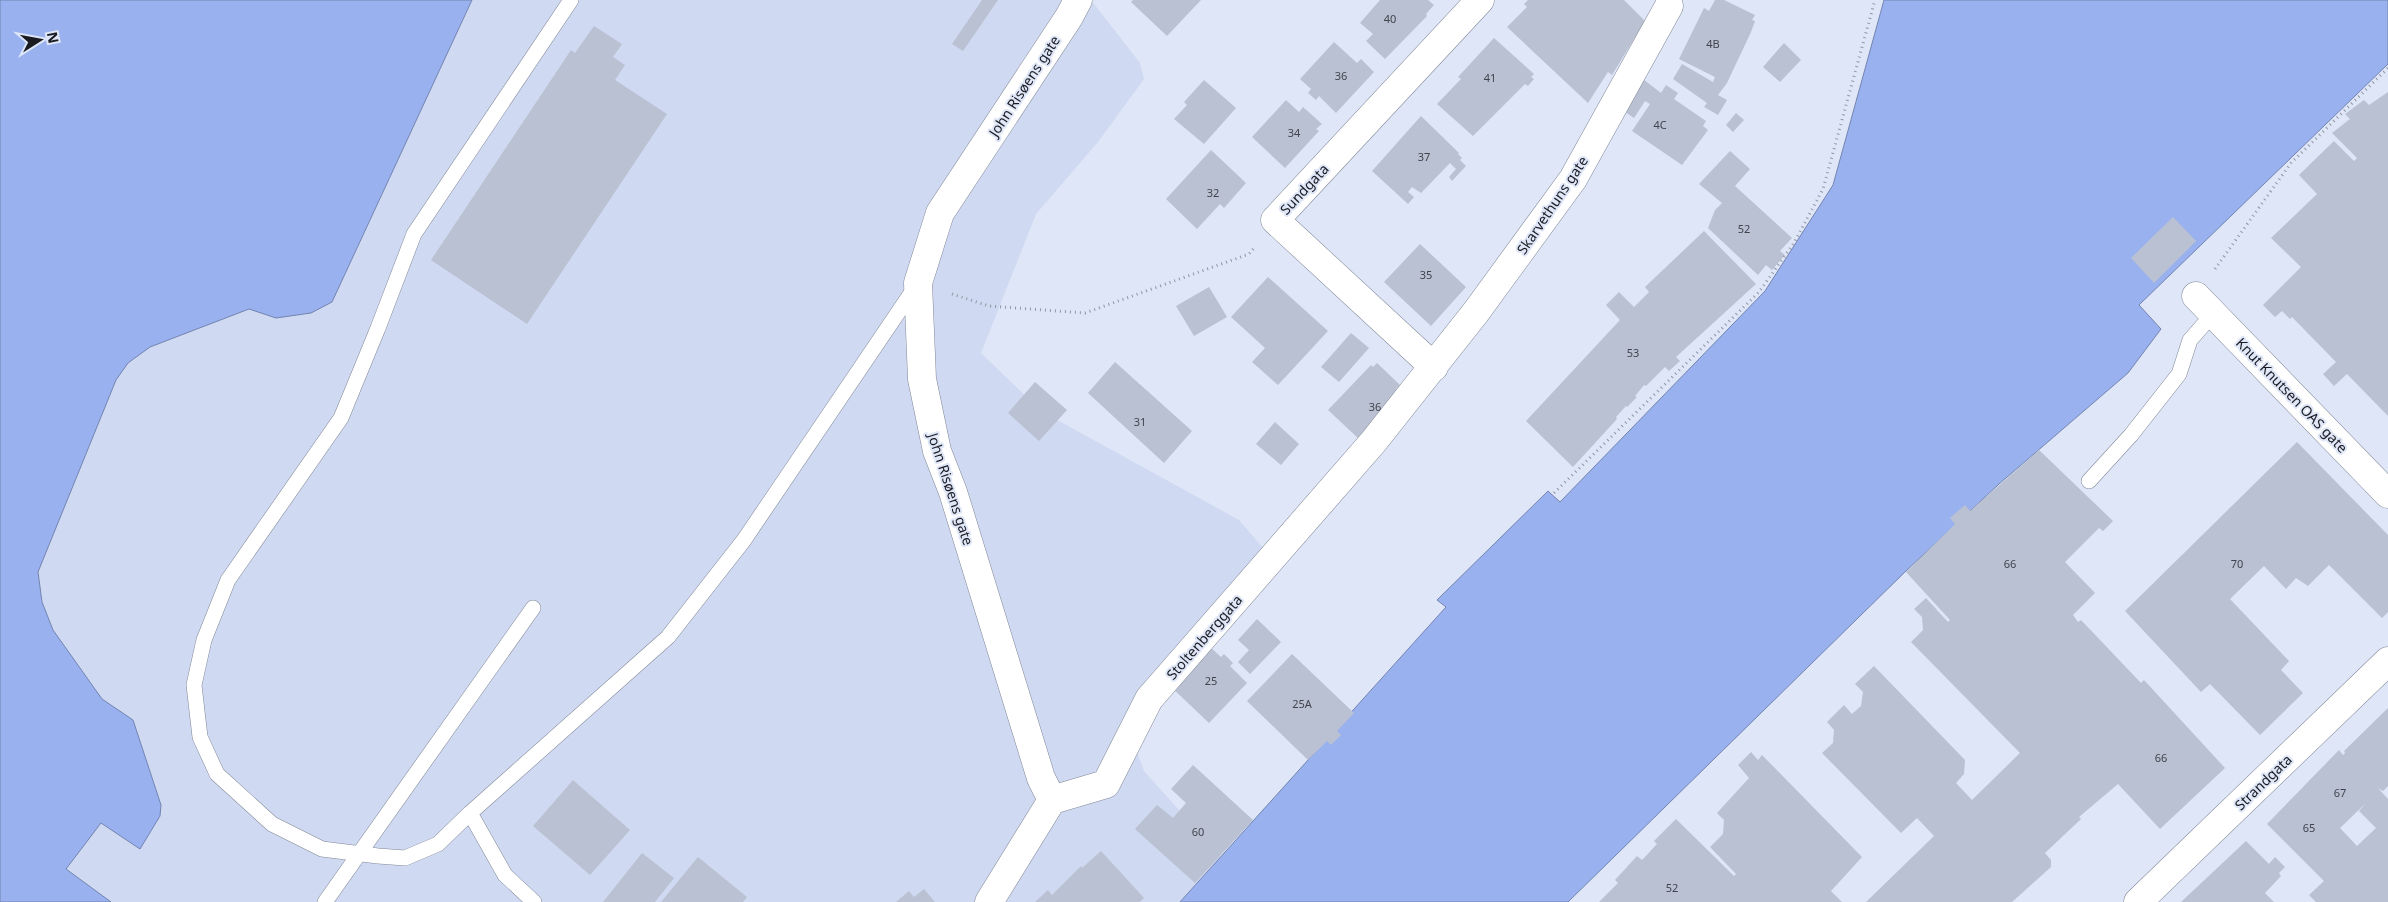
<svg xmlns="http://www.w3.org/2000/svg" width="2388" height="902" viewBox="0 0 2388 902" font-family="'Noto Sans',sans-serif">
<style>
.built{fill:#cfd9f1}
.water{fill:#99b1ee;stroke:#7384b0}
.building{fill:#b9c1d2;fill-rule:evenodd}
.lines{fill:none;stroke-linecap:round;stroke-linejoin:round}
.service-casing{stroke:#818897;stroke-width:16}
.minor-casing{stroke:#818897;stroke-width:29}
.tertiary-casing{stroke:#818897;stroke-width:29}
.path{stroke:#9197a4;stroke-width:3;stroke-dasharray:1 4;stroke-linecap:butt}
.service{stroke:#fff;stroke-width:15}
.minor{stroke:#fff;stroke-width:28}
.tertiary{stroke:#fff;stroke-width:28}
.labels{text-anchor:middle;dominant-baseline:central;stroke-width:4;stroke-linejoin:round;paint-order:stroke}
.number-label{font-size:11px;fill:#41444d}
.street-label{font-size:14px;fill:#191b21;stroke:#dee6f7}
</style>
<rect width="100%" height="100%" fill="#dee6f7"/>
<path class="built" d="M472,0H1091L1140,63L1144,79L1098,142L1036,214L981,353L1041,411L1239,520L1263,548L1162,664L1125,719L1144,771L1221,857L1180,902H108L66,869L73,859L109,704L102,699L22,589L72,489L116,380L128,363L137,357L145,339L198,328L249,309L267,315L326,303L344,277Z"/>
<path class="water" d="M0,0H472L332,302L311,313L276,318L249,309L150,347L128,363L116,380L38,572L42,602L53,630L102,699L133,720L161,805L160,816L140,849L101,823L66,869L111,902H0Z
M1884,0H2388V64L2139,305L2161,329L2128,373L1999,484L1907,570L1568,902H1180L1446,607L1437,600L1548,491L1560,502L1765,291L1833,185Z"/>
<path class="building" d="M982,0H998L963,51L952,44Z
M1133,0H1201L1167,36L1131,2Z
M1380,0H1428L1434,5L1426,14L1427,16L1385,59L1366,41L1373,34L1360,23Z
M1528,0H1624L1645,21L1612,75L1608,72L1588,103L1507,27L1527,7L1524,4Z
M1715,0H1724L1755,15L1752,20L1755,21L1751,32L1727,83L1718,95L1727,100L1718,115L1704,107L1707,103L1673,79L1682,64L1713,82L1715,77L1679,59L1704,8L1709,11Z
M594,26L622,44L613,57L625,65L615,80L667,114L527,324L431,260L571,50L575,53Z
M1494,38L1534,74L1531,77L1534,79L1528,86L1525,84L1473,136L1437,104L1461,79L1458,77Z
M1334,42L1357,63L1361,59L1374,72L1336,113L1319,96L1316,100L1308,93L1311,89L1300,79Z
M1784,43L1801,60L1780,82L1763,67Z
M1639,76L1661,93L1666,85L1678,93L1674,99L1706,121L1703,126L1708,130L1682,165L1632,131L1650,104L1645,101L1634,118L1618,107Z
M1204,80L1236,108L1204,144L1174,119L1187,105L1184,102Z
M2388,92V416L2347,374L2334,386L2323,374L2336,362L2292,317L2290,319L2282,311L2275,317L2263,305L2301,267L2271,238L2317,194L2299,175L2334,141L2354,161L2357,158L2332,133L2350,119L2345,114L2364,100L2369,105Z
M1286,100L1299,112L1303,107L1322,124L1316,129L1319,131L1285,168L1252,137Z
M1736,113L1744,120L1733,132L1726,125Z
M1421,116L1459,153L1458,154L1462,158L1460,160L1466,166L1452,181L1449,177L1456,169L1450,163L1421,193L1412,187L1408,192L1414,197L1408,204L1372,171Z
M1211,150L1246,183L1224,208L1220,204L1197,229L1166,199Z
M1730,151L1750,169L1735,186L1792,238L1780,251L1785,255L1772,270L1766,265L1758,275L1708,228L1715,210L1722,203L1699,184Z
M2173,217L2196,241L2154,283L2131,258Z
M1704,231L1756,284L1676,357L1680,361L1669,371L1665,367L1646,386L1644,385L1635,396L1637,397L1627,407L1626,406L1616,417L1617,419L1573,467L1526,421L1620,320L1606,305L1619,292L1634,307L1649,292L1645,287Z
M1420,244L1466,287L1431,326L1384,282Z
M1268,277L1328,331L1278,385L1252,362L1265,348L1231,317Z
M1209,287L1227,317L1194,336L1176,306Z
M1351,333L1369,348L1339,382L1321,367Z
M1115,362L1192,431L1164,463L1088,393Z
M1377,363L1400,385L1396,389L1402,395L1359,439L1328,410L1371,365L1373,367Z
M1035,382L1067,410L1039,441L1008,413Z
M1275,422L1299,444L1281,465L1256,444Z
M2297,442L2388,535V612L2382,618L2329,565L2308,586L2296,578L2286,589L2264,566L2230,599L2289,661L2281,670L2303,693L2260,735L2210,684L2201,692L2125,611Z
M2039,450L2113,521L2103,531L2099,528L2065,562L2095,593L2073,615L2078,622L2081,620L2141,683L2144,680L2225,768L2160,829L2118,784L2079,817L2081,819L2045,853L2051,860V867L2012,902H1866L1934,836L1917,818L1901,833L1822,753L1833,743L1834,730L1827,722L1844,705L1852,714L1861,706L1863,692L1855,684L1874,666L1965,760L1964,774L1956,783L1972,800L2020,753L1911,642L1923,630L1922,617L1914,609L1926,598L1948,622L1950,620L1906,572L1955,524L1950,518L1965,505L1970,511Z
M1257,619L1281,642L1250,674L1238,662L1249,650L1238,640Z
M1208,645L1221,657L1224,654L1233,663L1230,666L1247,683L1209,723L1169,685Z
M1292,654L1354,713L1337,731L1341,735L1331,745L1327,741L1308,760L1247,701Z
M2388,708V786L2383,791L2378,788L2388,799V902H2316L2309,895L2324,881L2267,824L2339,750L2343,755L2345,753L2344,751ZM2366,803L2359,811L2376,828L2357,846L2340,828Z
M1751,752L1758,760L1762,755L1862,857L1831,891L1842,902H1599L1618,883L1615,880L1637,856L1642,860L1657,844L1654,841L1676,819L1734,876L1736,874L1710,847L1723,834L1724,820L1717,813L1749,778L1738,765Z
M1193,765L1253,820L1195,883L1135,829L1157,805L1173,818L1186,803L1171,789Z
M573,780L630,830L590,875L533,826Z
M2246,841L2269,864L2275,857L2285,867L2279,873L2281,876L2265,893L2274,902H2181Z
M1101,851L1144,898L1140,902H1035L1048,890L1052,895L1081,866L1082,868Z
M642,853L674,878L655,902H603Z
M698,857L747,897L743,902H661Z
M924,889L935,902H896L909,891L914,897Z"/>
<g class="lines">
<defs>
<path id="service" d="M571,0L414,234L378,328L341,418L228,580L204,640L194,685L200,737L217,774L272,824L322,849L378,856L405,858L438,844L470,813L668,637L744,540L916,286
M2089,481L2131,435L2179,374L2190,340L2213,314
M470,813L505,875L534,902
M325,902L533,608"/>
<path id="minor" d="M2196,296L2388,494
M1434,367L1275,220L1480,0
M1052,800L1041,778L953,492L937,451L922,379L918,283L940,213L1069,17L1078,0
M989,902L1052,800L1106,784L1149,699L1374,441L1476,312L1573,179L1669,6"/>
<path id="tertiary" d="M2138,902L2388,661"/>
</defs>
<use href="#service" class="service-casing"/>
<use href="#minor" class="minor-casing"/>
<use href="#tertiary" class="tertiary-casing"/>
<path class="path" d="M2215,269L2291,163L2388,68
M952,294L989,306L1085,313L1249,254L1255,247
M1554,493L1759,292L1794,243L1823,189L1875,0"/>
<use href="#service" class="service"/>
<use href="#minor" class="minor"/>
<use href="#tertiary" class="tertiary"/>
</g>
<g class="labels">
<g class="number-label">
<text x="1390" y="18">40</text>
<text x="1713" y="43">4B</text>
<text x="1341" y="75">36</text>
<text x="1490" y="77">41</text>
<text x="1660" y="124">4C</text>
<text x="1294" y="132">34</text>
<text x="1424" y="156">37</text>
<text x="1213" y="192">32</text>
<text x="1744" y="228">52</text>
<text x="1426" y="274">35</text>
<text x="1633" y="352">53</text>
<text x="1375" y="406">36</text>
<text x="1140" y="421">31</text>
<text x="2010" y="563">66</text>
<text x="2237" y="563">70</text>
<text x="1211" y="680">25</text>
<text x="1302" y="703">25A</text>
<text x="2161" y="757">66</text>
<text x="2340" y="792">67</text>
<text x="2309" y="827">65</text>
<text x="1198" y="831">60</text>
<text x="1672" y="887">52</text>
</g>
<g class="street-label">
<text transform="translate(1024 86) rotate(-57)">John Risøens gate</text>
<text transform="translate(1304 189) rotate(-47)">Sundgata</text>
<text transform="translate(1552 205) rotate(-56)">Skarvethuns gate</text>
<text transform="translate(2292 395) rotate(46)">Knut Knutsen OAS gate</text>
<text transform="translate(951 489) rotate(72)">John Risøens gate</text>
<text transform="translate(1204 637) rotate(-49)">Stoltenberggata</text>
<text transform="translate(2263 782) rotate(-44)">Strandgata</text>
</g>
</g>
<g transform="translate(40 40) rotate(79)" stroke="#dee6f7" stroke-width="4" paint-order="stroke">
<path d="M0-4L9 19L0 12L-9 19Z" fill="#191b21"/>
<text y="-8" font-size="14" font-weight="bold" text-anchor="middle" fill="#191b21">N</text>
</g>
</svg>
